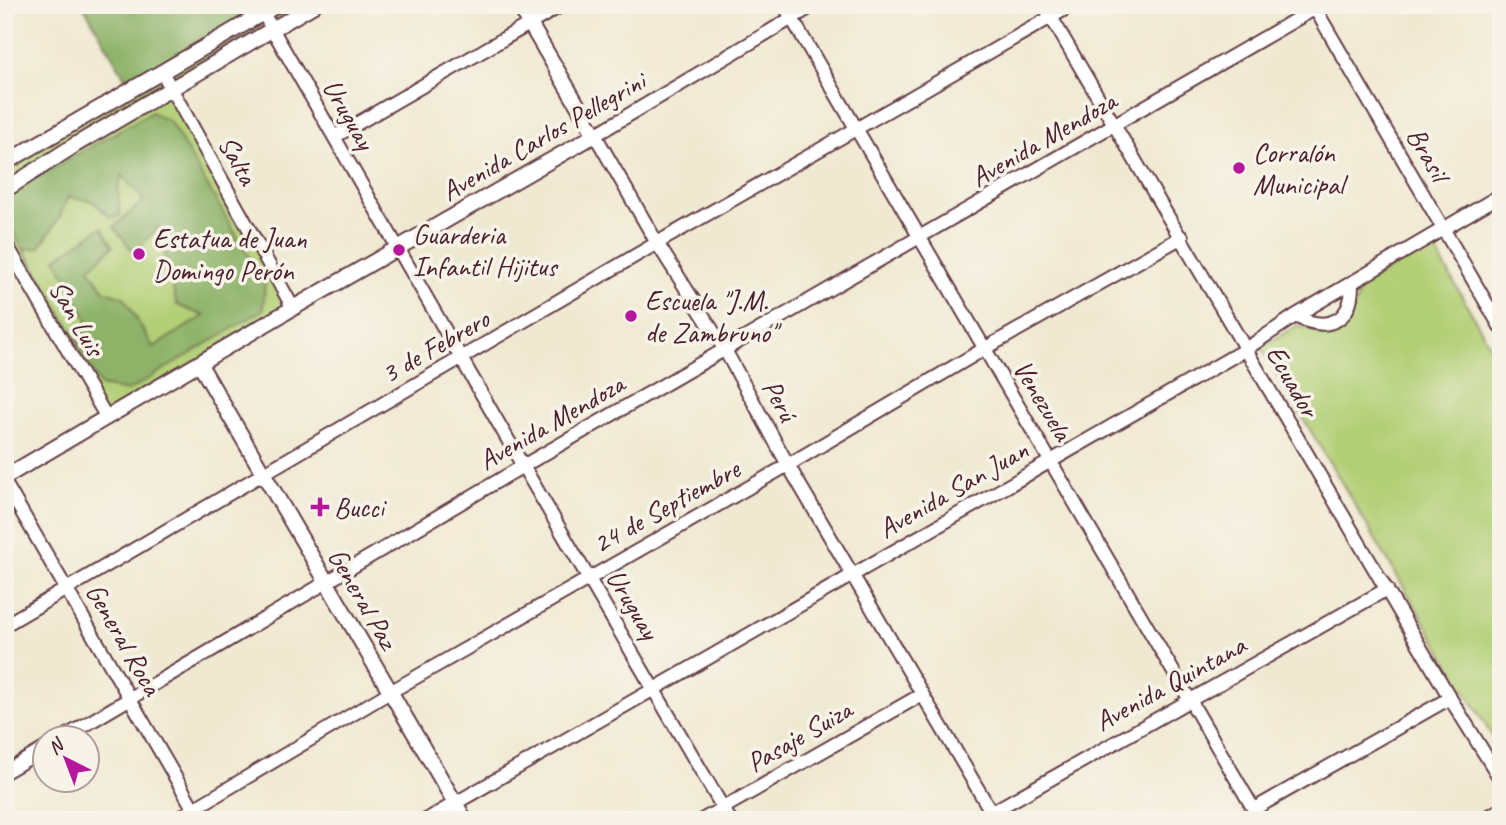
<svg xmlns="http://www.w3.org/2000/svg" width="1506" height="825" viewBox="0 0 1506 825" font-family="Caveat,sans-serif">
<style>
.green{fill:#b2cf76;stroke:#7e7750;stroke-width:2}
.forest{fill:#8db267;stroke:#6c6849;stroke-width:2;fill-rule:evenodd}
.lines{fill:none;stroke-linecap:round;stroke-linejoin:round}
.minor-casing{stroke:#633d44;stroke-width:16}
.tertiary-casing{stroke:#633d44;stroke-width:18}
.minor{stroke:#fff;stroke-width:12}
.tertiary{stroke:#fff;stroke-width:14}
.poi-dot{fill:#b5179e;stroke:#f7f3e8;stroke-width:2.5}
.labels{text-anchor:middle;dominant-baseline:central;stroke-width:7;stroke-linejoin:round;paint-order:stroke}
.street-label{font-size:28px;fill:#4a1f2b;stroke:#f7f3e8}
.poi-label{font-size:28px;fill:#4a1f2b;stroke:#f7f3e8;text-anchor:start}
</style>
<rect width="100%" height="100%" fill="#f7f3e8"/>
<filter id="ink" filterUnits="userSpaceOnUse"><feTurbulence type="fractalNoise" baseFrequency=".0143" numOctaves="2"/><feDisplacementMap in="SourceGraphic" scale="14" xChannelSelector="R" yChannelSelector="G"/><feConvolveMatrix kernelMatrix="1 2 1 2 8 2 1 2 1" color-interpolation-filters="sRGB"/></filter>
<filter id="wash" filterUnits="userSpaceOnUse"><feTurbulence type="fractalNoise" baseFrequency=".00686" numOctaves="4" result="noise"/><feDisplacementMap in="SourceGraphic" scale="28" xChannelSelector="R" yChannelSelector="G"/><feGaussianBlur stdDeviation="1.57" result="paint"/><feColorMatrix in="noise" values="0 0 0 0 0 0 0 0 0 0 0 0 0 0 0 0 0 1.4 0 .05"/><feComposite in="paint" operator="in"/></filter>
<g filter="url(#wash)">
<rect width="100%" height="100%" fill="#f0e9d2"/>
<path class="green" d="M277,5H314L171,90L293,308L107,418L5,242V163Z
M1429,246L1435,249L1501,365V751L1261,347L1298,325C1303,326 1310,330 1315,331C1341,333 1359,311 1358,287Z"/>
<path class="forest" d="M83,5H262L128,83Z
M152,112L170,122L265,284L263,310L128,391L100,386L5,217L13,191ZM122,175L144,200L114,227L134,253L158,227L177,305L204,316L153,347L124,297L105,291L89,269L113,246L102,227L56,258L87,319L80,344L24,249L39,248L58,220L68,197L92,201L110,217L120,216L118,190Z"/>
</g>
<g filter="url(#ink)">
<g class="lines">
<defs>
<path id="minor" d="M784,5L1260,820
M814,5L595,135L657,243L725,350L788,465L996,820
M1044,5L1450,698L1501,780
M1313,5L1501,328
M263,13L523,466L730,820
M162,72L293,308
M334,137L562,5
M5,242L107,418
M1295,316C1329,333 1353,321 1352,282
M5,483L200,820
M5,625L657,243L1072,5
M63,738L523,466L1321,5
M5,772L46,748
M1254,809L1450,698
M175,820L390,692L788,465L984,349L1182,237
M426,820L1246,349L1295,316L1501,195
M702,820L921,695
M978,820L1387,589
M1483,820L1501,809"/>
<path id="tertiary" d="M5,163L277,5
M5,190L75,145L314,5
M199,363L465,820
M5,477L293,308L595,135L519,5"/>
</defs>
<use href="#minor" class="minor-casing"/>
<use href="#tertiary" class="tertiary-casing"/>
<use href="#minor" class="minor"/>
<use href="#tertiary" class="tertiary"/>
</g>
</g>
<g class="poi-dot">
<circle cx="1239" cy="168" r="7"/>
<circle cx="399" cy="250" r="7"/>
<circle cx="139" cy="254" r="7"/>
<circle cx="631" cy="316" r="7"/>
<path d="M316.5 496.5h7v7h7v7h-7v7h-7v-7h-7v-7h7z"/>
</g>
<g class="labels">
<g class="street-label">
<text transform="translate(349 114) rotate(60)">Uruguay</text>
<text transform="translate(543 136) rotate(-30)">Avenida Carlos Pellegrini</text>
<text transform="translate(1043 139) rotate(-30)">Avenida Mendoza</text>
<text transform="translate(1428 154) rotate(60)">Brasil</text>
<text transform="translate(238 160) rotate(61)">Salta</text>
<text transform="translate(77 318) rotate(60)">San Luis</text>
<text transform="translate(435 346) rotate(-30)">3 de Febrero</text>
<text transform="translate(1293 381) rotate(60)">Ecuador</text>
<text transform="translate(780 400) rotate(61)">Perú</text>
<text transform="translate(1043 400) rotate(59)">Venezuela</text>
<text transform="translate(551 422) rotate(-30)">Avenida Mendoza</text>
<text transform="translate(953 489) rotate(-30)">Avenida San Juan</text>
<text transform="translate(666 506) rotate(-29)">24 de Septiembre</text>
<text transform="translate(363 598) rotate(60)">General Paz</text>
<text transform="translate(633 604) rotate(59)">Uruguay</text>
<text transform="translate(124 639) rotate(60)">General Roca</text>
<text transform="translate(1170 683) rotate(-29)">Avenida Quintana</text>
<text transform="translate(799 736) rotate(-30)">Pasaje Suiza</text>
</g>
<g class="poi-label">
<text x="1253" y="152">Corralón<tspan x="1253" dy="32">Municipal</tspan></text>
<text x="413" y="234">Guarderia<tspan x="413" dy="32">Infantil Hijitus</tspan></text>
<text x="153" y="238">Estatua de Juan<tspan x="153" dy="32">Domingo Perón</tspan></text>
<text x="645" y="300">Escuela "J.M.<tspan x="645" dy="32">de Zambruno"</tspan></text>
<text x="334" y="507">Bucci</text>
</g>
</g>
<rect width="1506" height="825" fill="none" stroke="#f7f3e8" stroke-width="28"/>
<g transform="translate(66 759) rotate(318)"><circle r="33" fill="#f7f3e8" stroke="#b29e9c" stroke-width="2"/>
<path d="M0-5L12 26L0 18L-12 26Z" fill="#b5179e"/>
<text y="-10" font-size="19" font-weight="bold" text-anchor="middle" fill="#4a1f2b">N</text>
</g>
</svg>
